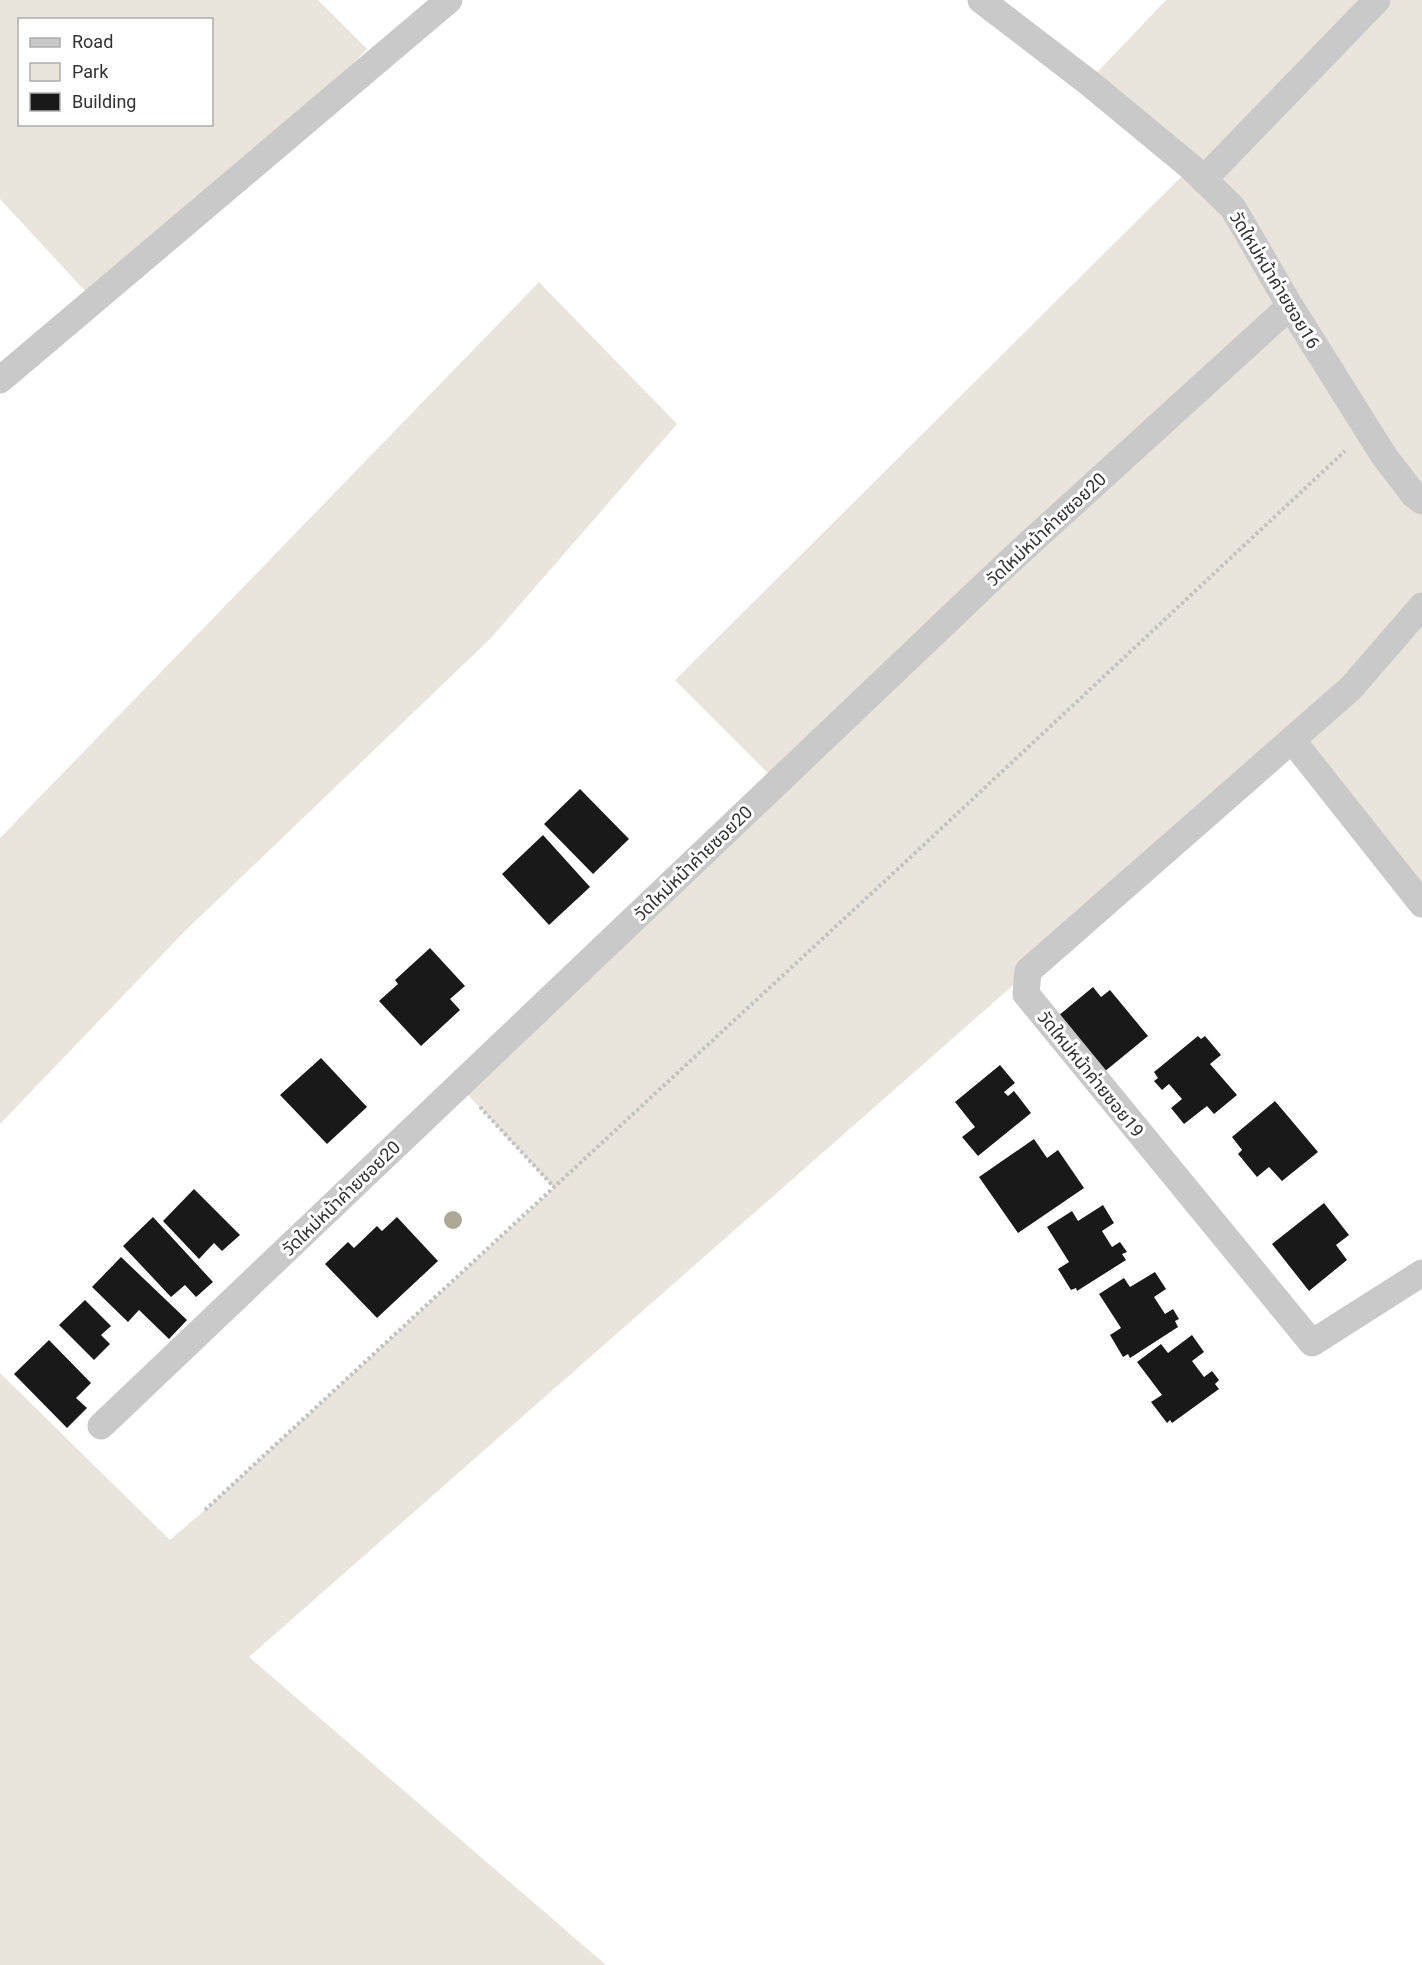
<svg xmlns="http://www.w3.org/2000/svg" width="1422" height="1965" viewBox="0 0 1422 1965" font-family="Roboto,'Noto Sans Thai',sans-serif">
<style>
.green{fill:#e9e4dc;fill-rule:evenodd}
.building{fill:#191919}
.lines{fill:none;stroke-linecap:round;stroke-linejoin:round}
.path{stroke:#c2c2c2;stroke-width:4;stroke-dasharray:3 3;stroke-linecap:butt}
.street{stroke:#c9c9c9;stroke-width:27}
.tree{fill:#afa896}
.labels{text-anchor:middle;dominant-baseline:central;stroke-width:6;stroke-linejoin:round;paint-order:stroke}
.street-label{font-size:18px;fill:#323232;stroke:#fff}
</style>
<rect width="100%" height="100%" fill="#fff"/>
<path class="green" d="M0,0H318L367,49L347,70L85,291L0,199ZM20,20H212V124H20Z
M1166,0H1422V904L1292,740L249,1657L606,1965H0V1373L170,1540L205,1510L554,1188L459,1085L777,782L675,680L1191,167L1088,82Z
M539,282L677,424L490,639L184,932L0,1124V838Z"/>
<path class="building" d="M580,789L629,839L593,874L544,824Z
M543,835L590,887L549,925L502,874Z
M430,948L465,986L450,999L460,1010L421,1046L379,1001L398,984L395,980Z
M1093,987L1101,997L1110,990L1148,1036L1104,1072L1058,1016Z
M1198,1036L1201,1039L1205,1036L1221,1055L1210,1064L1237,1095L1214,1114L1207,1106L1184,1124L1171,1108L1182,1099L1169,1084L1162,1090L1154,1081L1158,1078L1154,1072Z
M321,1058L367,1107L327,1144L280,1095Z
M1000,1065L1015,1083L1004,1092L1008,1096L1014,1091L1031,1113L978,1156L962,1137L975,1127L955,1102Z
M1275,1101L1318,1152L1282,1181L1269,1167L1257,1177L1238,1154L1242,1150L1232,1137Z
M1034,1139L1047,1158L1058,1150L1084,1188L1018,1233L979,1177Z
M194,1189L240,1235L222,1251L214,1243L199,1259L163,1221Z
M1324,1203L1349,1235L1336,1245L1347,1260L1309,1291L1272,1244Z
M1103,1205L1114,1223L1102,1231L1112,1247L1120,1242L1127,1252L1122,1254L1126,1260L1077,1291L1076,1288L1071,1290L1058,1269L1069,1262L1047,1227L1072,1211L1078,1221Z
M153,1217L213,1282L196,1297L185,1285L171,1297L123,1246Z
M397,1217L438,1261L377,1318L325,1264L348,1242L354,1248L377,1226L382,1231Z
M121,1257L187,1320L169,1339L139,1310L128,1322L92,1287Z
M1155,1272L1166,1289L1154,1297L1165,1314L1173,1309L1179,1319L1175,1321L1178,1327L1130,1358L1128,1354L1123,1357L1110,1335L1121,1328L1099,1294L1124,1278L1130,1287Z
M85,1300L111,1326L101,1335L110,1344L94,1360L59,1325Z
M1192,1335L1204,1352L1192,1361L1204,1377L1212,1371L1219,1380L1215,1384L1219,1389L1172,1423L1170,1420L1167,1423L1151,1402L1162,1395L1137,1362L1161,1344L1168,1353Z
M49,1340L91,1383L76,1398L87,1408L67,1428L14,1374Z"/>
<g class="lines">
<path class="path" d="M480,1107L554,1187
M205,1510L900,867L1345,451"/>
<path class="street" d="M981,0L1088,82L1191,167L1233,208L1290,306L1384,456L1414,495L1422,501
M1204,179L1377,0
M0,380L449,0
M1422,606L1351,688L1028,971L1026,994L1312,1343L1422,1273
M1292,740L1422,904
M101,1426L1010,561L1290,306"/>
</g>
<circle class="tree" cx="453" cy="1220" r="9"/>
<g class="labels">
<g class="street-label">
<text transform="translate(1275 280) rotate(59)">วัดใหม่หน้าค่ายซอย16</text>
<text transform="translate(1046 529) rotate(-43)">วัดใหม่หน้าค่ายซอย20</text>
<text transform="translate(693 863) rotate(-44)">วัดใหม่หน้าค่ายซอย20</text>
<text transform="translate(1091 1074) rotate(51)">วัดใหม่หน้าค่ายซอย19</text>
<text transform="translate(341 1198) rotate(-44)">วัดใหม่หน้าค่ายซอย20</text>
</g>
</g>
<rect x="18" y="18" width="195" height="108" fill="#ffffff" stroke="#adadad" stroke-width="1.5"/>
<rect x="30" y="38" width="30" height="9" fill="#c9c9c9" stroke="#adadad" stroke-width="1.5"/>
<text x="72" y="48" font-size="18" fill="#323232">Road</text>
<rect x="30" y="63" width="30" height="18" fill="#e9e4dc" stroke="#adadad" stroke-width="1.5"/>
<text x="72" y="78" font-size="18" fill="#323232">Park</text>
<rect x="30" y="93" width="30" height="18" fill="#191919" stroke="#adadad" stroke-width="1.5"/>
<text x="72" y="108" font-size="18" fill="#323232">Building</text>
</svg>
